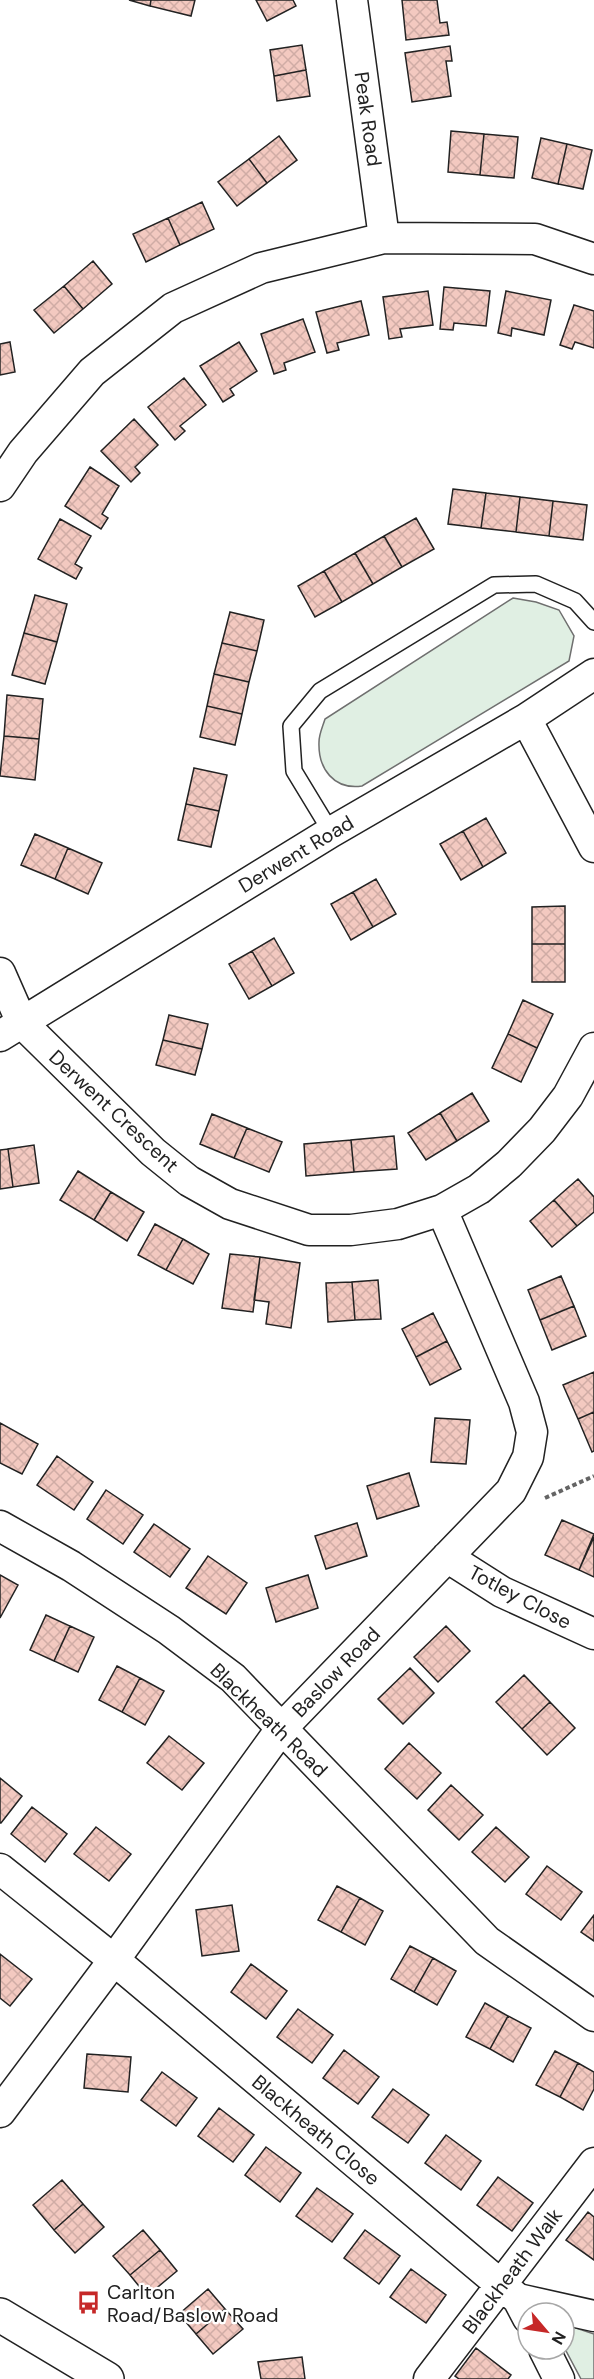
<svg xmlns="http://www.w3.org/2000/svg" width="594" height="2379" viewBox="0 0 594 2379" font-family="'DM Sans',sans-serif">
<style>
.grass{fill:#e0efe3;stroke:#6f6f6f;stroke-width:1.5}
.building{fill:url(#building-cross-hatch);stroke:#222;stroke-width:1.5}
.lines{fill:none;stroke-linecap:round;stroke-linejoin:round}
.service-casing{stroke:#222;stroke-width:18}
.minor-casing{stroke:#222;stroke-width:33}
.secondary-casing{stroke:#222;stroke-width:36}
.path{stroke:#646464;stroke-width:4;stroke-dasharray:4.5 3;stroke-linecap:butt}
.service{stroke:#fff;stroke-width:15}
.minor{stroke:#fff;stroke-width:30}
.secondary{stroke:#fff;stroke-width:33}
.labels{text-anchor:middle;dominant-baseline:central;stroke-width:4.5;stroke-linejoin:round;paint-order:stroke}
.street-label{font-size:20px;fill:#222;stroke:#fff}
.poi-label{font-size:20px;fill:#222;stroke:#fff;text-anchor:start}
</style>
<defs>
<pattern id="building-cross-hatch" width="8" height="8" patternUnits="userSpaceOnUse" patternTransform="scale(1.5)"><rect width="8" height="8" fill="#f3c9c0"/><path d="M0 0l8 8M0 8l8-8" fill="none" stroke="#d0aca5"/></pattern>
</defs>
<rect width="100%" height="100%" fill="#fff"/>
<path class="grass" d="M513,598L536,602L559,610L574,636L569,661L362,786C334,790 318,769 319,742C319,734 323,726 325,719Z
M564,2324L594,2334V2379H581L564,2347Z"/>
<path class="building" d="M129,0H151L150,6Z
M151,0H195L191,16L150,6Z
M256,0H293L296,6L267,21Z
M402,0H437L440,23L447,22L449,35L406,40Z
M302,45L306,70L274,76L270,50Z
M450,46L452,61H446L451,96L412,102L405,53Z
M306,70L310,96L277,101L274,76Z
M451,131L484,134L480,175L448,172Z
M484,134L518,137L514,178L480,175Z
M279,136L297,160L267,183L249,159Z
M541,138L567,144L558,184L532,178Z
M567,144L592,150L583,189L558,184Z
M249,159L267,183L237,206L218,182Z
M202,202L214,229L180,245L168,218Z
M168,218L180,245L146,262L133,234Z
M93,261L112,284L83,309L64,286Z
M64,286L83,309L54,333L34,310Z
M444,287L490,291L486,326L454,323L453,330L440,329Z
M428,291L433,325L400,329L402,337L389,339L383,297Z
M506,291L551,300L544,335L512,328L511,336L498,333Z
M361,301L369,335L337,343L339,350L327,353L316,312Z
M574,305L594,311V348L575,342L572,349L560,345Z
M303,319L315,352L284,363L286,370L274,374L261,334Z
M10,342L15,372L0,375V344Z
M239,342L257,371L230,389L234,395L223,402L200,366Z
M184,378L206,405L180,426L185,431L175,440L148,407Z
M134,419L158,445L135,467L140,473L131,482L101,451Z
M90,467L119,486L102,514L108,518L101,529L65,506Z
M453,489L486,493L481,528L448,524Z
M486,493L520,497L516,532L481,528Z
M520,497L553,501L549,536L516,532Z
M553,501L587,505L583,540L549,536Z
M416,518L434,549L402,567L384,536Z
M60,519L91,536L75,564L82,568L76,579L38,559Z
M384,536L402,567L373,584L355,553Z
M355,553L373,584L342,602L324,571Z
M324,571L342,602L315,617L298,586Z
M35,595L67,604L57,642L24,633Z
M230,612L264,620L257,651L222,643Z
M24,633L57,642L45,684L12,675Z
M222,643L257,651L249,682L214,674Z
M214,674L249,682L242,714L207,706Z
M7,695L43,699L39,739L4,736Z
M207,706L242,714L235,745L200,737Z
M4,736L39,739L35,780L0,776Z
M194,768L227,775L219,811L186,804Z
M186,804L219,811L211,847L178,840Z
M486,818L506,853L483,867L463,831Z
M463,831L483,867L461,880L440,844Z
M35,834L68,848L55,879L21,865Z
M68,848L102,863L88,894L55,879Z
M376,879L396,914L373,927L353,892Z
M353,892L373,927L351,940L331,904Z
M565,906V944H532V907Z
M274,938L294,973L272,986L252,951Z
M532,944H565V982H532Z
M252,951L272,986L249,999L229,964Z
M523,1000L553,1014L537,1048L508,1034Z
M169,1015L208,1024L202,1049L163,1040Z
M508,1034L537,1048L521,1082L492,1068Z
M163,1040L202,1049L195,1075L156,1065Z
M472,1093L489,1121L457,1141L440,1113Z
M440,1113L457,1141L426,1160L408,1133Z
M212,1114L247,1128L234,1158L200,1144Z
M247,1128L282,1142L269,1172L234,1158Z
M394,1136L397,1169L354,1172L351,1140Z
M351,1140L354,1172L306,1176L304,1144Z
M34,1145L39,1183L13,1187L8,1149Z
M8,1149L13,1187L0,1189V1150Z
M78,1171L111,1192L94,1220L60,1200Z
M578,1179L594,1197V1212L577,1226L554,1200Z
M111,1192L144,1212L127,1241L94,1220Z
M554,1200L577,1226L552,1247L530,1221Z
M155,1224L183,1239L166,1270L138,1255Z
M183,1239L209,1254L193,1284L166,1270Z
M230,1254L260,1257L253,1312L222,1308Z
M260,1257L300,1263L291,1328L266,1324L269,1302L254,1300Z
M561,1276L574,1306L540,1320L528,1290Z
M378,1280L381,1319L355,1320L352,1282Z
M352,1282L355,1320L328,1322L326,1283Z
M574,1306L586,1336L552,1350L540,1320Z
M433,1313L447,1341L416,1357L402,1329Z
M447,1341L461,1369L430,1385L416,1357Z
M594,1372V1412L578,1419L563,1385Z
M594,1412V1451L592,1452L578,1419Z
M435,1418L470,1420L466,1464L431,1462Z
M0,1423L38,1444L22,1474L0,1463Z
M57,1456L93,1482L74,1510L37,1485Z
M409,1473L419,1506L377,1519L367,1486Z
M106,1490L143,1515L123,1544L87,1519Z
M562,1520L594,1534L579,1570L545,1555Z
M357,1523L367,1556L326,1569L315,1536Z
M154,1524L190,1549L170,1577L134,1552Z
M594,1537V1577L579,1570Z
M208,1556L247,1583L226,1614L186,1588Z
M0,1575L18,1585L0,1618Z
M308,1575L318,1608L276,1622L266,1588Z
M46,1615L70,1626L54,1661L30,1650Z
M70,1626L94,1637L78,1672L54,1661Z
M446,1626L470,1651L438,1682L414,1657Z
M117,1666L140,1678L122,1712L99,1700Z
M410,1668L434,1693L403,1724L378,1699Z
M524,1675L550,1702L522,1729L496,1702Z
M140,1678L164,1691L145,1725L122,1712Z
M550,1702L575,1728L547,1755L522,1729Z
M169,1736L204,1763L182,1790L147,1763Z
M409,1743L441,1773L417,1799L385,1769Z
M0,1778L22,1796L1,1823H0Z
M451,1785L483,1815L459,1840L428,1810Z
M32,1807L67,1834L45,1862L11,1834Z
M96,1827L131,1854L109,1881L74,1854Z
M496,1827L529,1857L505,1882L472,1852Z
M547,1866L582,1892L561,1920L526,1894Z
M337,1886L360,1898L341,1932L318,1920Z
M360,1898L383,1911L365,1945L341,1932Z
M232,1905L239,1951L202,1956L196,1910Z
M594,1915V1941L581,1932Z
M410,1946L433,1958L414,1992L391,1979Z
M0,1954L32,1979L10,2006L0,1998Z
M433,1958L456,1971L437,2005L414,1992Z
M251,1964L287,1991L266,2019L231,1992Z
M485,2003L508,2016L490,2049L466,2037Z
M298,2009L333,2035L312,2063L277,2037Z
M508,2016L531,2028L513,2062L490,2049Z
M344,2050L379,2077L358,2104L323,2078Z
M555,2051L578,2063L560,2097L536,2085Z
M87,2054L131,2057L128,2092L84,2088Z
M578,2063L594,2072V2089L583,2110L560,2097Z
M162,2072L197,2098L176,2126L141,2100Z
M393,2089L429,2115L408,2143L372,2117Z
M219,2108L254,2135L233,2162L198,2136Z
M446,2135L481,2161L461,2190L425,2163Z
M266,2147L301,2173L280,2202L245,2175Z
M498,2177L533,2203L512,2231L477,2205Z
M62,2180L83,2204L54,2230L33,2205Z
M317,2188L353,2214L332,2242L296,2216Z
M83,2204L104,2227L75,2253L54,2230Z
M588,2212L594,2217V2260L566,2240Z
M143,2230L160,2250L130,2275L113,2256Z
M365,2230L400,2256L379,2284L344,2258Z
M160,2250L177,2271L147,2296L130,2275Z
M411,2269L446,2295L426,2323L390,2297Z
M208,2289L225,2309L196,2334L179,2314Z
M225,2309L243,2329L213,2354L196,2334Z
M476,2348L511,2375L508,2379H459L455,2376Z
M302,2357L305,2379H261L258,2362Z"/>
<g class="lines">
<defs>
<path id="service" d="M331,832L294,771L291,726L320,691L494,585L536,584L575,601L594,622"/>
<path id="minor" d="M352,0L384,238
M0,486L23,452L92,372L173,308L261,268L384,238L535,239L594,259
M526,719L594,847
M0,973L22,1023L153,1152L189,1181L230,1204L309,1230H351L398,1224L442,1210L479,1189L509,1164L542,1130L568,1096L594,1048
M0,1036L331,832L526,719L594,674
M0,1526L71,1566L169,1630L233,1678L487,1941L594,2016
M447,1557L502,1592L594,1634
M0,1869L114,1960L501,2285L518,2299L528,2318
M0,2112L114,1960L281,1729L511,1491L528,1457L532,1432L524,1402L442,1210
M518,2299L594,2316
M544,2349L559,2379
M429,2379L594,2163"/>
<path id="secondary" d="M0,2315L107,2379"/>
</defs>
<use href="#service" class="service-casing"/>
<use href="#minor" class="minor-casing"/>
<use href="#secondary" class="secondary-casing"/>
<path class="path" d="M545,1498L594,1476"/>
<use href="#service" class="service"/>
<use href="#minor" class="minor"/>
<use href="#secondary" class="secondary"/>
</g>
<defs>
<symbol id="bus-bare" viewBox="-9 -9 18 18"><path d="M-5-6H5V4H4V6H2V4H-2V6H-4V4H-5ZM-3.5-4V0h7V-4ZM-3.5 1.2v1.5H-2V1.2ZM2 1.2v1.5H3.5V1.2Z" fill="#c62828" stroke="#fff" stroke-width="2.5" paint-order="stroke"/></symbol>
</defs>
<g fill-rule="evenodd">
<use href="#bus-bare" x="72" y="2286" width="33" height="33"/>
</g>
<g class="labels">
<g class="street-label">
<text transform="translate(368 119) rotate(82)">Peak Road</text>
<text transform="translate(296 854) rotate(-31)">Derwent Road</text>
<text transform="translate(114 1111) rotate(43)">Derwent Crescent</text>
<text transform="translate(520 1597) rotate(28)">Totley Close</text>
<text transform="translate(336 1672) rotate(-46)">Baslow Road</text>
<text transform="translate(269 1720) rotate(44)">Blackheath Road</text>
<text transform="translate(316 2130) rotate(40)">Blackheath Close</text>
<text transform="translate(512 2271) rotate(-53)">Blackheath Walk</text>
</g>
<g class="poi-label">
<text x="107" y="2292">Carlton<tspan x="107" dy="23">Road/Baslow Road</tspan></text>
</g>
</g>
<g transform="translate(546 2331) rotate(119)"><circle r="28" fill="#ffffff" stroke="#a7a7a7" stroke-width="1.5"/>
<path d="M0-4.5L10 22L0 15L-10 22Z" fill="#c62828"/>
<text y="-9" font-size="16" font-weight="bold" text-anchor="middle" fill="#222222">N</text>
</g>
</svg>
